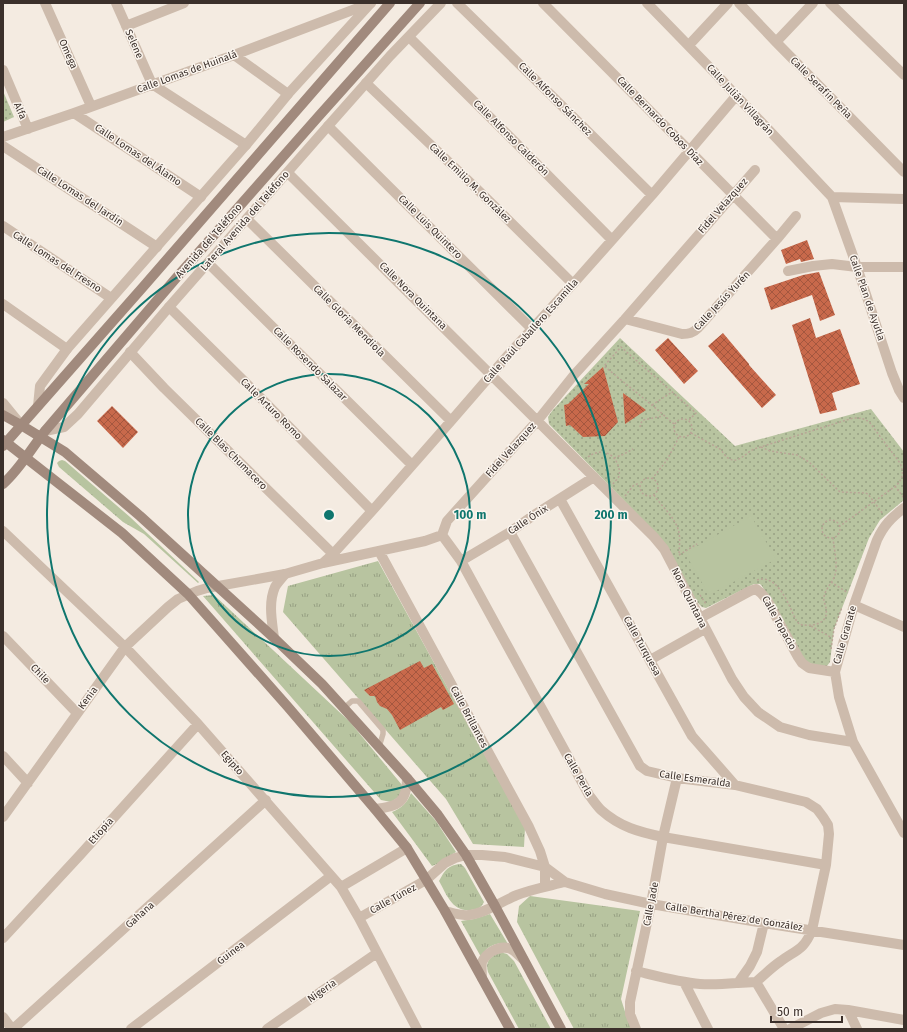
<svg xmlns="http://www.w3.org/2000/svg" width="907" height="1032" viewBox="0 0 907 1032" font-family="'Fira Sans',sans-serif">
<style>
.grass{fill:url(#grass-tufts)}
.park{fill:url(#park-dots)}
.garden{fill:#b8c4a0}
.building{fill:url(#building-cross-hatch)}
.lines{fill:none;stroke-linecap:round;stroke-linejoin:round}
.path{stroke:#b9a596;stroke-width:1.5;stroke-dasharray:2 2;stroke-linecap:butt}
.service{stroke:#cdbbac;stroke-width:5.5}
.minor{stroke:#cdbbac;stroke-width:10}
.tertiary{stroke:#cdbbac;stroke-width:10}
.secondary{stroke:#a18a7d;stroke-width:10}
.ring{fill:none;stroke:#0f766e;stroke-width:2}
.labels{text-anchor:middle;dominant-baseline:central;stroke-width:3;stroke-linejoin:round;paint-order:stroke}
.street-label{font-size:10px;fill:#3b302b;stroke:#fbf5ee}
.centre{fill:#0f766e;stroke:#fbf5ee;stroke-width:2}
.ring-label{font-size:12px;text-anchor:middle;font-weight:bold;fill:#0f766e;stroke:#fbf5ee;stroke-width:3;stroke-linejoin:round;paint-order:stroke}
</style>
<defs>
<pattern id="grass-tufts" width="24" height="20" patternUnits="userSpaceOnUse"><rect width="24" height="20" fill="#b8c4a0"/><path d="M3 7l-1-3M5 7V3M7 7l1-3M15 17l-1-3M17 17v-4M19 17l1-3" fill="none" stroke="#97a083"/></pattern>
<pattern id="park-dots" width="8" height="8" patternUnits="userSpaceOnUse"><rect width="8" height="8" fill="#b8c4a0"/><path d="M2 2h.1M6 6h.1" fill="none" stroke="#97a083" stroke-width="1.8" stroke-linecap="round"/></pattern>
<pattern id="building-cross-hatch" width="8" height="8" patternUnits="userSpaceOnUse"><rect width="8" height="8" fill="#c8694b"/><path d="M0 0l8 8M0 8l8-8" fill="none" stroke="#a4573f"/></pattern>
</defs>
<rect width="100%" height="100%" fill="#f4ebe1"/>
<path class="grass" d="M62,460L65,461L130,517L199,582L198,583L144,534L123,522L59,467L57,463L59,461Z
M378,561L525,828L524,847L473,844L446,799L283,612L288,586Z
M214,595L350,722L402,785C401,796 399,797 391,802L381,800L203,596Z
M411,793L436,821L456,852L437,864L432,866L392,812C402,808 407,803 411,793Z
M461,864L465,868L484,902C481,908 478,909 471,910C452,912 447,895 439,881C445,870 448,865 461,864Z
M530,896L640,911L621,999L628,1021L632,1029H574L517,922L519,906Z
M490,914L508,944C497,941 485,947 481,957L461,921L474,919Z
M500,952L507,954L514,961L551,1029H519L488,972C485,961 490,957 500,952Z"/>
<path class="park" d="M3,91L14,117L3,122Z
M620,338L735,446L871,409L904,452V500L880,520L869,538L834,629L830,662L827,666L823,668L804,661L798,653L762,586L760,584H754L706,608L702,607L698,603L652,529L549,424L548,417L552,411Z"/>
<path class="garden" d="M751,516L776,559L709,595L685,553Z"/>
<path class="building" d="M807,240L814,259L801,262L800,259L786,264L781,250Z
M819,272L835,315L820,321L812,295L771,310L764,288L803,275Z
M810,318L816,338L840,329L860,384L832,393L837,410L820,414L792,325Z
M723,333L749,364V365L776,395L762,408L708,346Z
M668,338L698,371L684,384L655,350Z
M603,367L618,422L605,436L583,437L570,425L566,426L564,405L568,404L589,384H584Z
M623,393L646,410L625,424Z
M112,406L138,432L123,448L97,421Z
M420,661L424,668L432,664L454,704L443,710L441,707L400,730L392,715L387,709L380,706L377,702L375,696H370L364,690Z"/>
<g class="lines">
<path class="path" d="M652,405L672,392
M674 428a9 9 0 1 1 18 0a9 9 0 1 1-18 0Z
M674,424L659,411L604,366L621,347L696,413L689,420
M640,427L641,423L643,420L663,416
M691,433L720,449C723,452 725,456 728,458C738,465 745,453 754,449L853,418C860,418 865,418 870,423L900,463C904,473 903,477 897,485L840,526
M761,447L770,451L797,455L809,462L840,492L865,493L868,494L883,514
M588,457C598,449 612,451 617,463C619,467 620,471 619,476C618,479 615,481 613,484
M614,458L624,454L633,449
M640 487a9 9 0 1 1 18 0a9 9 0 1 1-18 0Z
M652,479L667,460L679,437
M895,486L904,498
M654,495C661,506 674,516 678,529C681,537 679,547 679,555
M625,496L633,486L639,483
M822 529a9 9 0 1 1 18 0a9 9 0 1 1-18 0Z
M679,555L697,544
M757,580C778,573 789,606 796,620L799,624C810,627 829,625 826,609C826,605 823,601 824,597C825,589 833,582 835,575C838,564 834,549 833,538
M831,582L848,593
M700,595L706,604
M811,626L832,638
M831,649L834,629L842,607"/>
<path class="service" d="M344,708L352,701H358L359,702L383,730V734L379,747"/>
<path class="minor" d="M45,3L91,106
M116,3L152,84L246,145
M457,3L550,94L652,195
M543,3L777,239
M647,3L715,73L832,197L857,267L892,373L899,390L904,398
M739,3L776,42L904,172
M830,3L904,75
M126,26L184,3
M409,37L516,143L612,240
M776,42L813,3
M689,45L728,3
M234,55L288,94
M3,70L28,129
M366,83L476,188L573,284
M74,113L201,197
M328,126L532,329
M3,137L74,113L234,55L371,3
M3,146L157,247
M288,173L654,537L664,549L732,679L744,697L758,712L780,727L809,735L853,742
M832,197L904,199
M247,219L451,421
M3,226L111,298
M208,263L412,465
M788,271L813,266L832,264L857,267H904
M3,304L67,349
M169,307L241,378L372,511
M625,319L682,334C689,334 693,333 698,328L777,239L796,216
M130,352L164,388L333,554
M3,403L21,425
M560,499L692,736L735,785
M904,508C891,518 884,525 877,540L854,605L835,672L839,697L853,742L904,833
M3,531L125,647L198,724L341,887L359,918L417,1029
M510,532L640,766L647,771L677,778L735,785L806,802L817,809L823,817L828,825L829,834L826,865L812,930C804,950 796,950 781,961C772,967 764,975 756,982L738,983
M442,535L461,561L589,795C593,800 596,805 601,810C620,827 639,832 663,837L826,865
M442,535L447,521L538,420L574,375L625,319L755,170
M379,551L529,827L540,851L545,867V887
M461,561L510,532L534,515L594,477
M323,563L333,554L372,511L451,421L509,354L573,284L652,195L736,96
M854,605L904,627
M700,618L750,591L756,589L761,593L767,600L798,657L802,663L809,668L835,672
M3,636L77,713
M650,660L705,629
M3,756L28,783
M3,817L125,647L168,607L178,599L197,591L207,588L285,574L323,563L425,541L442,535
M341,887L407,848
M445,911C453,913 461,916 469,915C486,913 502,901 517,895C532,889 549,886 565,882
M359,918L426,880L445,863L455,858L466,855H482L505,857L545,867L565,882L605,894L651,904L764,923L904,945
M3,938L80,855L198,724
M636,971C657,976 679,982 700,984C713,985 725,984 738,983L750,966L757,952L764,923
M684,982L708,1029
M756,982L784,1029
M848,1010L857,1029
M3,1017L12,1029
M13,1029L266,800
M131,1029L331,876
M267,1029L377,953
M636,1029L630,1014V1002L651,904L663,837L677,778
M790,1029L821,1013L835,1009L848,1010L904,1020"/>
<path class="tertiary" d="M38,406L40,386L67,349L246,145L288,94L371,3
M45,431L64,427L78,414L169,307L328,126L390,56L441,3
M274,638C272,621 268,603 275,587C277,583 282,578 285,574
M375,809C398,807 407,802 407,778
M482,978C482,973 481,967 482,962C486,953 498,946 508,948C514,949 518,955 523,959"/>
<path class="secondary" d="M3,415L21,425L65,452L140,516L274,638L322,684L407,778L438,815L466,855L495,906L561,1029
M3,440L122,533L188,594L288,707L375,809L407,848L445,911L510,1029
M3,446L143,287L390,3
M3,484C20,469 31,449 45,431L177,277L318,117L420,3"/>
</g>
<g class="ring">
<circle cx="329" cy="515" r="141"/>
<circle cx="329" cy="515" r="282"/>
</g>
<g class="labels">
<g class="street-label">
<text transform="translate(134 44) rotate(66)">Selene</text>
<text transform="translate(68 54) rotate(66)">Omega</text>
<text transform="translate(187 72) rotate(-20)">Calle Lomas de Huinalá</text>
<text transform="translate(821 88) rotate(45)">Calle Serafín Peña</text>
<text transform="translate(555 99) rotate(45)">Calle Alfonso Sánchez</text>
<text transform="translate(740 100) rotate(47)">Calle Julián Villagrán</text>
<text transform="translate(20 111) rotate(67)">Alfa</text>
<text transform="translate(660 121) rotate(46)">Calle Bernardo Cobos Díaz</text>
<text transform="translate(511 138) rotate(45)">Calle Alfonso Calderón</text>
<text transform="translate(138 155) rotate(34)">Calle Lomas del Álamo</text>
<text transform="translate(470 183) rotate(44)">Calle Emilio M. González</text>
<text transform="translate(80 196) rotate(33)">Calle Lomas del Jardín</text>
<text transform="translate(723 206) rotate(-49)">Fidel Velazquez</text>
<text transform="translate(245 221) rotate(-49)">Lateral Avenida del Teléfono</text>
<text transform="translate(430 227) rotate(45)">Calle Luis Quintero</text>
<text transform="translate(209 241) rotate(-49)">Avenida del Teléfono</text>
<text transform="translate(57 262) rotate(33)">Calle Lomas del Fresno</text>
<text transform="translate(413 296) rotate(45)">Calle Nora Quintana</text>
<text transform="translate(867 298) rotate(71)">Calle Plan de Ayutla</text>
<text transform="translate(722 301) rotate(-47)">Calle Jesús Yurén</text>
<text transform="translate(349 321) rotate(45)">Calle Gloria Mendiola</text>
<text transform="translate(531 331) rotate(-48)">Calle Raúl Caballero Escamilla</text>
<text transform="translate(310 364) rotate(45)">Calle Rosendo Salazar</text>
<text transform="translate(271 409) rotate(45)">Calle Arturo Romo</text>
<text transform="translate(511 450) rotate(-48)">Fidel Velazquez</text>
<text transform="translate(231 454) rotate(45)">Calle Blas Chumacero</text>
<text transform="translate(528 520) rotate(-33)">Calle Ónix</text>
<text transform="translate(689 598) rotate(63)">Nora Quintana</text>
<text transform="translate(779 623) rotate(61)">Calle Topacio</text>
<text transform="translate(845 635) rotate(-74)">Calle Granate</text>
<text transform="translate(642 646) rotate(61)">Calle Turquesa</text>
<text transform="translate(40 674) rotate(46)">Chile</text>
<text transform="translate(88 698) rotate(-54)">Kenia</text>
<text transform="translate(469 717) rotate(62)">Calle Brillantes</text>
<text transform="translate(232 763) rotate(49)">Egipto</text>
<text transform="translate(578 775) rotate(60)">Calle Perla</text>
<text transform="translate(695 779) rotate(8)">Calle Esmeralda</text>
<text transform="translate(101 831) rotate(-48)">Etiopía</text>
<text transform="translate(393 899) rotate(-29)">Calle Túnez</text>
<text transform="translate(651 904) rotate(-79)">Calle Jade</text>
<text transform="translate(140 915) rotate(-42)">Gahana</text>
<text transform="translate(734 917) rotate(9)">Calle Bertha Pérez de González</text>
<text transform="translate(231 953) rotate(-37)">Guinea</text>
<text transform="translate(322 991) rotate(-35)">Nigeria</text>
</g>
</g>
<circle cx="329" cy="515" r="6" class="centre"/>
<g class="ring-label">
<text x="470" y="519">100 m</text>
<text x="611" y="519">200 m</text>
</g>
<rect width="907" height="1032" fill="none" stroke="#3b302b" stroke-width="8"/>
<path d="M771 1016v6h71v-6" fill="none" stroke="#3b302b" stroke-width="2"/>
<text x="777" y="1016" font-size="12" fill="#3b302b" stroke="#fbf5ee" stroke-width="3" paint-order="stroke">50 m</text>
</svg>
